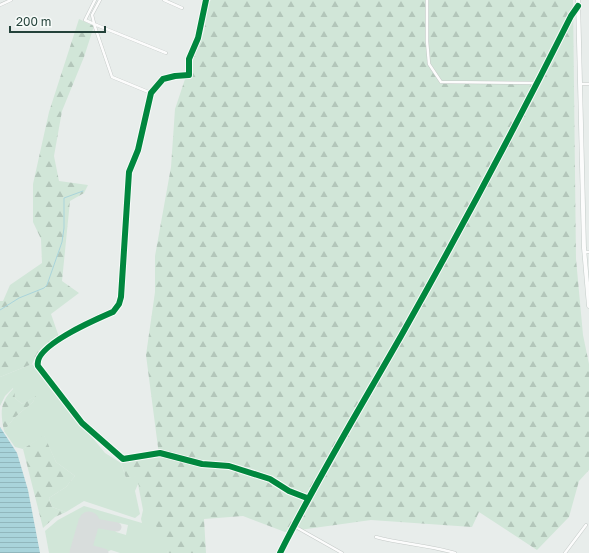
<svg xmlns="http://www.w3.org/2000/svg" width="589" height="553" viewBox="0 0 589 553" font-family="'Golos Text',sans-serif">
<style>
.green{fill:#d1e6d8}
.forest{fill:url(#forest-firs)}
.water{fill:url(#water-rules)}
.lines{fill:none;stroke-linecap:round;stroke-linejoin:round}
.stream{stroke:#a9d4db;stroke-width:1}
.taxiway{stroke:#d8dddc;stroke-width:9}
.runway{stroke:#d8dddc;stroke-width:21}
.street-casing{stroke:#c5cac8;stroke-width:3.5}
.secondary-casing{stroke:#c3cbc8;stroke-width:5}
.street{stroke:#fcfcfc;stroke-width:2.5}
.secondary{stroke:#fcfcfc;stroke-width:4}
.cycleway-casing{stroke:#f7fbf9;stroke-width:8}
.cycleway{stroke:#00873e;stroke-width:6}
</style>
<defs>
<pattern id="forest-firs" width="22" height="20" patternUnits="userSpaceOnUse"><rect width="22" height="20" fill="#d1e6d8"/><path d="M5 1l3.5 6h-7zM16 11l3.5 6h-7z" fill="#b3c6ba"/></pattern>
<pattern id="water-rules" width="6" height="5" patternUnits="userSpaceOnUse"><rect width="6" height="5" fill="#a9d4db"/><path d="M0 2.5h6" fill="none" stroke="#91b7bd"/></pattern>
</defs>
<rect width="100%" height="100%" fill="#e8edeb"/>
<path class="green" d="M32,364L105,453L121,463L126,478L141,475L168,553H120L111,550L107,552L94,548L91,543L95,529L100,526L114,529L116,532L126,535L128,525L119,523L115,525L83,517L72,553H49L45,531L58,520L84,506L142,523L141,519L143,510L138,484L135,491L140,514L135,518L84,501L66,512L52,507L49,498L66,487L75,476L56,462L44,436L23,449L15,447L4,431L14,418L33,402L35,397L22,404L15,398L13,388L5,396L0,406V377Z"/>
<path class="forest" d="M211,0H573L576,259L583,335L589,364V470L579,481L569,517L537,550L479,512L472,527L371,520L285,532L243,516L204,519L206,553H168L165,547L138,483L141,476L126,478L121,463L159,455L146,355L155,292V256L171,167L175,109L192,58L204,32L208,3Z
M79,19L94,26L84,57L62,111L54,156L59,181L88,185L84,193L70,201L62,281L79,293L51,314L59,337L37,354L32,364L0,377V301H3L10,285L42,263L41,239L33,222V184L49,112Z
M14,388L15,398L22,404L36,396L33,402L14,418L4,431C0,411 0,402 14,388Z
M44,435L56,462L75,476L66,487L49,498L52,507L66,512L55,517L43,528L23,449Z"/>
<path class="water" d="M0,427L17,453L28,490L40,553H0Z"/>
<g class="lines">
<path class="stream" d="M0,310L19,298L44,288L47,285L62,242L64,228V198L83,191"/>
<path class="taxiway" d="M89,522L117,527
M82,547L104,553"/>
<path class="runway" d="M80,553L89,522"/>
<defs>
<path id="street" d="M164,0L182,8
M206,0L198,38L189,59V75L175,76L163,79L151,93L138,150L129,172L121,297L119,304L113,312C97,319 33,346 38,366L82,423L123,459L160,453L202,464L229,466L270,479L289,491L307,498
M427,0V41L429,64L441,82L538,83
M0,5L11,0
M94,23L92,15L100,0
M94,24L85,20L95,0
M580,84H589
M151,93L112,77L94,24L166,53
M585,252H589
M294,526L342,553
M376,537C402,544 429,545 455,553
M280,553C317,479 360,408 401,336C460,231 517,124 571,16L578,6
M565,553L586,525"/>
<path id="secondary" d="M578,0L584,248L589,306"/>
</defs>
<use href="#street" class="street-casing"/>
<use href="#secondary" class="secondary-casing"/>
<use href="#street" class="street"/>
<use href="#secondary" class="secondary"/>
<defs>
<path id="cycleway" d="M206,0L198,38L189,59V75L175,76L163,79L151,93L138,150L129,172L121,297L119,304L113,312C97,319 33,346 38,366L82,423L123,459L160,453L202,464L229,466L270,479L289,491L307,498
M280,553C317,479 360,408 401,336C460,231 517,124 571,16L578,6"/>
</defs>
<use href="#cycleway" class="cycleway-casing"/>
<use href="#cycleway" class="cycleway"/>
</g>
<path d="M10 26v6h95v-6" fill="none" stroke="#24423a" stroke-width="2"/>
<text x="16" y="26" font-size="12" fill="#24423a" stroke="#f7fbf9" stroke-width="3" paint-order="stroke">200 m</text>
</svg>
